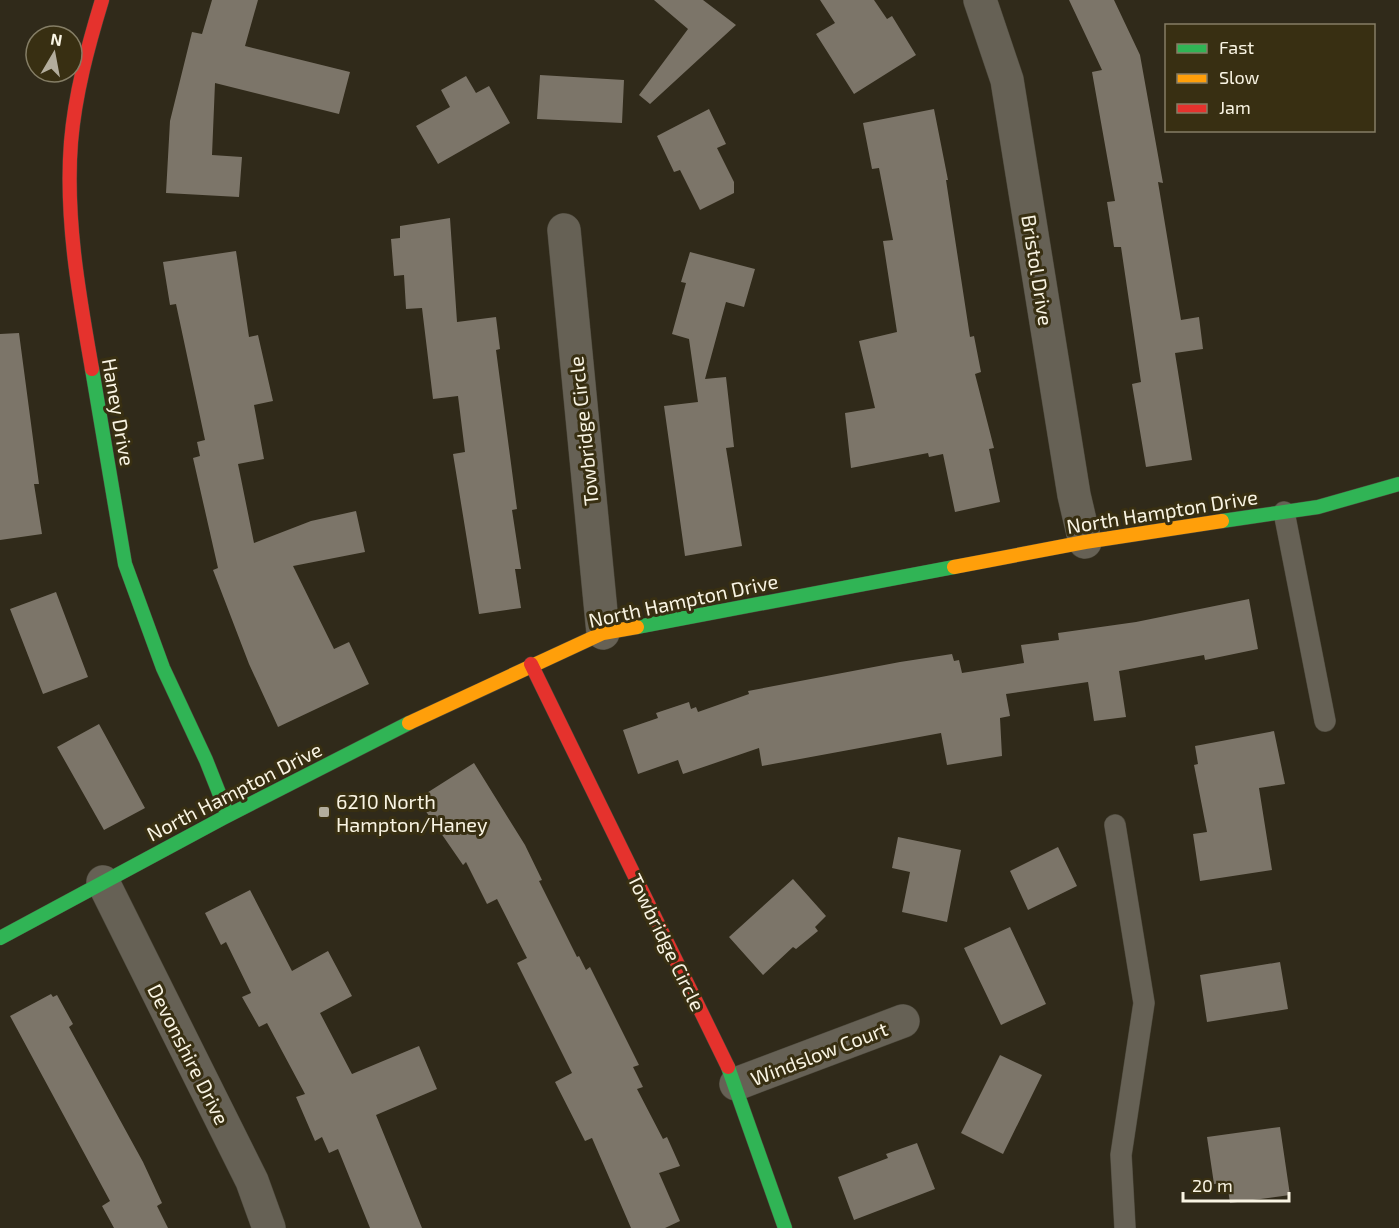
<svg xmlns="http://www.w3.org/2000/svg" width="1399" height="1228" viewBox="0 0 1399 1228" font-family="'Exo 2',sans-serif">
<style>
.building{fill:#7c7569}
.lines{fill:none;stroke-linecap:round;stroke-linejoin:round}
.lane-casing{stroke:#4c483b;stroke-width:22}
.street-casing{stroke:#4c483b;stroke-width:34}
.fast-casing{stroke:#4c483b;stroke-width:15}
.slow-casing{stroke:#4c483b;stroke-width:15}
.jam-casing{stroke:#4c483b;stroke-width:15}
.lane{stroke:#666155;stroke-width:21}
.street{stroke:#666155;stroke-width:33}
.fast{stroke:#30b455;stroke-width:14}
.slow{stroke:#ff9f0a;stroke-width:14}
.jam{stroke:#e5322d;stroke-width:14}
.poi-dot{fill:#b3ad9d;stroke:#382f12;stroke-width:2}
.labels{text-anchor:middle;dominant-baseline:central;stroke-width:6;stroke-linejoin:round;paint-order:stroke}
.street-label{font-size:20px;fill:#f9f4e3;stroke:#382f12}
.poi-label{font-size:20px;fill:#f9f4e3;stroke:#382f12;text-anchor:start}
</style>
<rect width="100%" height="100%" fill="#302a1a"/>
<path class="building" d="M212,0H258L245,46L350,72L339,114L215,83L212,155L242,157L239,197L166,193L170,121L192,32L202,34Z
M654,0H703L736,25L650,104L639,95L688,29Z
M820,0H874L887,19L892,16L916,55L854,94L816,34L835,23Z
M1069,0H1114L1140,55L1163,183L1158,182L1181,320L1199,317L1203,349L1175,353L1192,460L1146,467L1132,384L1141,382L1121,247H1114L1107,202L1115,201L1092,72L1102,70Z
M540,75L624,80L622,123L537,119Z
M466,76L476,93L489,86L510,123L438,164L416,126L450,107L441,90Z
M709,109L726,144L717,148L734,182V193L700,210L680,170L674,172L657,136Z
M934,109L948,180H946L970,337L974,336L981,372L975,374L994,448L989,449L1000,502L955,512L943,454L929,457L928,453L851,468L845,413L875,408L859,341L897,332L883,241L893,240L879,168L872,169L863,123Z
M450,218L457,322L496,317L500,349L496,350L517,509L512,510L521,569H515L521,608L479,614L453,454L465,452L458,396L433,399L422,308L406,309L404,275L394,276L391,239L400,238V226Z
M236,251L249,337L258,335L273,401L254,405L264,459L238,464L254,543L311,521L356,511L365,552L293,566L334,649L349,642L369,684L278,727L249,664L213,570L218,568L193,458L200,456L197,442L205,440L176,304L170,305L163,262Z
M690,252L755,269L744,307L726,302L705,379L726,377L734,447L726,448L742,546L685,556L664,406L698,402L689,339L672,334L686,283L681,282Z
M19,333L39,484H34L42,534L0,540V334Z
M56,592L88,677L43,694L10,609Z
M1249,599L1258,649L1205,660L1204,655L1119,671L1126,717L1094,721L1088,682L1006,694L1010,716L1000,718L1002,756L947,765L941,733L762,766L759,748L683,774L678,760L638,774L623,730L658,718L656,713L689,702L691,709L696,707L698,712L749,694L748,691L900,662L952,654L954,661L959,660L962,673L1024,663L1021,645L1059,640L1058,633L1136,622Z
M99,724L145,808L104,830L57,747Z
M1274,731L1285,784L1259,788L1272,870L1200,881L1193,834L1207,832L1194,765L1198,764L1195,746Z
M474,763L525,845L542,880L539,881L577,957L579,956L586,970L590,967L639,1065L633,1067L643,1087L637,1089L663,1139L667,1137L680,1166L659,1173L680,1221L665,1228H631L592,1138L585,1141L555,1082L572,1073L517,963L527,958L497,899L487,904L466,862L463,865L425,810L430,808L422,796Z
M898,837L961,850L947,922L902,912L910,872L892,868Z
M1058,847L1077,886L1028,910L1010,871Z
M793,879L826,916L815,927L818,931L796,949L793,947L763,975L729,937Z
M250,890L292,971L328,951L352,996L320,1013L352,1074L419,1046L437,1089L376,1115L422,1228H370L338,1149L329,1153L322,1137L315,1141L296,1097L305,1094L267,1023L259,1027L242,997L251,993L226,942L221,945L205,913Z
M1010,927L1046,1004L1001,1025L964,948Z
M1280,962L1288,1009L1207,1022L1200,975Z
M51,994L53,997L57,995L73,1024L69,1027L143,1162L162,1203L157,1206L168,1228H114L102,1206L110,1201L10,1016Z
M1000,1055L1042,1075L1003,1154L961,1133Z
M1280,1127L1290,1195L1230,1203L1227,1182L1214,1184L1207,1137Z
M917,1143L935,1189L854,1220L838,1177L888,1158L886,1154Z"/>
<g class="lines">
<defs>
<path id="lane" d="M1284,512L1325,721
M1115,825L1144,1003L1121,1155L1125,1228"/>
<path id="street" d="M980,0L1007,80L1074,495L1085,542
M564,230L603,633
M103,882L252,1181L269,1228
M736,1084L903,1021"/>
<path id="fast" d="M92,369L125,564L163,668L206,760L227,813
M1222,521L1318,507L1399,484
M637,627L954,567
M0,938L223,818L409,723
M728,1067L785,1228"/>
<path id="slow" d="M954,567L1085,542L1222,521
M409,723L603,633L637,627"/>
<path id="jam" d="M92,369C79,295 65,218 71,142C75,94 88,46 102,0
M531,664L728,1067"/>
</defs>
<use href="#lane" class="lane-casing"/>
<use href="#street" class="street-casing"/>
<use href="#fast" class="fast-casing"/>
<use href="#slow" class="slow-casing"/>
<use href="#jam" class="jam-casing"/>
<use href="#lane" class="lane"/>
<use href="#street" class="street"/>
<use href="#fast" class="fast"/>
<use href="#slow" class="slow"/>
<use href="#jam" class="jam"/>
</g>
<rect class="poi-dot" x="318" y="806" width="12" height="12" rx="3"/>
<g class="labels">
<g class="street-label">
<text transform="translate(1038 270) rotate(81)">Bristol Drive</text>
<text transform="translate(119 412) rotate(80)">Haney Drive</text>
<text transform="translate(583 431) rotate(-96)">Towbridge Circle</text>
<text transform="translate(1162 511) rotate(-9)">North Hampton Drive</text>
<text transform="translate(683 600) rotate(-12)">North Hampton Drive</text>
<text transform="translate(234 791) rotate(-27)">North Hampton Drive</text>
<text transform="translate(667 942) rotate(64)">Towbridge Circle</text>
<text transform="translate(819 1053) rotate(-21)">Windslow Court</text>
<text transform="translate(189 1054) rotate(63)">Devonshire Drive</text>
</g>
<g class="poi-label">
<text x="336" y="801">6210 North<tspan x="336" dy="23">Hampton/Haney</tspan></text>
</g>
</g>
<rect x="1165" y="24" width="210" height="108" fill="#382f12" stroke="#857e66" stroke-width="1.5"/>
<rect x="1177" y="44" width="30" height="9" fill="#30b455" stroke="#857e66" stroke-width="1.5"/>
<text x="1219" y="54" font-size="18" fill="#f9f4e3">Fast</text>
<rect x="1177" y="74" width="30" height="9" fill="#ff9f0a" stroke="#857e66" stroke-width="1.5"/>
<text x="1219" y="84" font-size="18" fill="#f9f4e3">Slow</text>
<rect x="1177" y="104" width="30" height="9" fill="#e5322d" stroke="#857e66" stroke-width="1.5"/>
<text x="1219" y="114" font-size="18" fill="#f9f4e3">Jam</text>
<g transform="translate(54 54) rotate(10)"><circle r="28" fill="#382f12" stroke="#857e66" stroke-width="1.5"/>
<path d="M0-4.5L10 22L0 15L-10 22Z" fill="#b3ad9d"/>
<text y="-9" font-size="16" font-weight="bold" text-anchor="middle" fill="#f9f4e3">N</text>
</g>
<path d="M1183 1192v9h106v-9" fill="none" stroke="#f9f4e3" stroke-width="3"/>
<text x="1192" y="1192" font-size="18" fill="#f9f4e3" stroke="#382f12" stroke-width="4.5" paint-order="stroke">20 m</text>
</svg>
